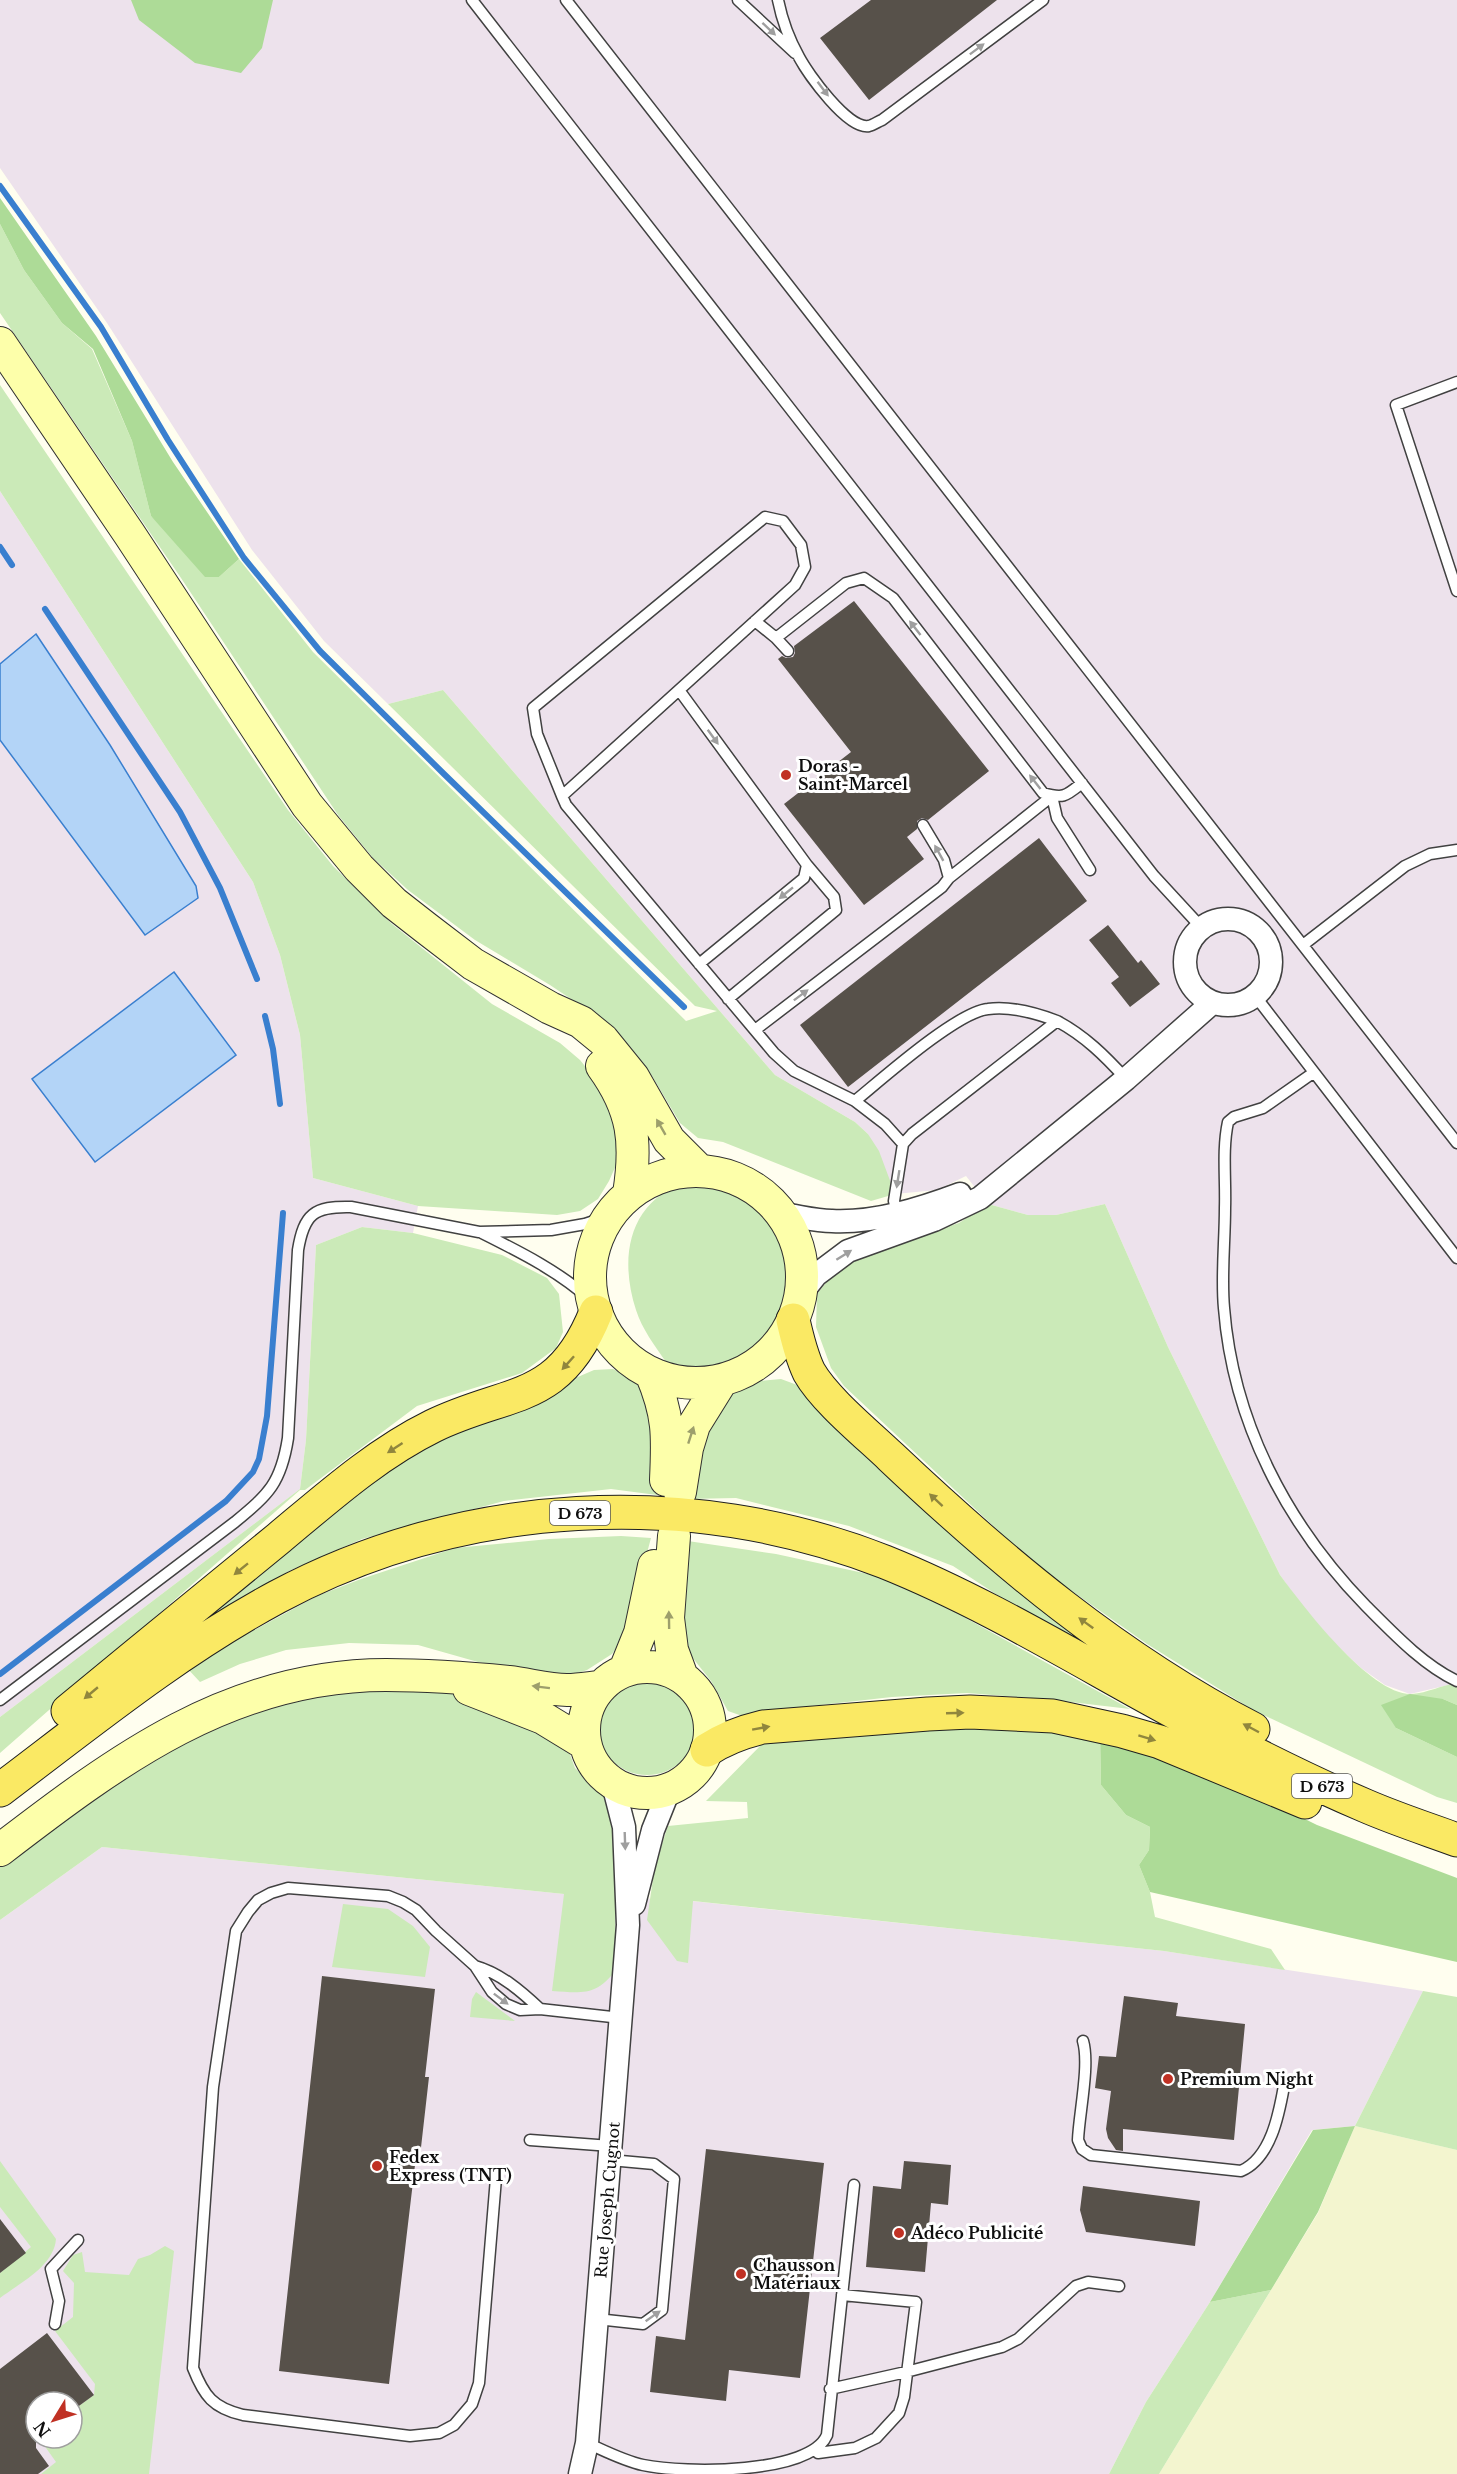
<svg xmlns="http://www.w3.org/2000/svg" width="1457" height="2474" viewBox="0 0 1457 2474" font-family="'Libre Baskerville',serif">
<style>
.industrial{fill:#ede2ec;fill-rule:evenodd}
.farmland{fill:#f3f5cf}
.green{fill:#cbeab8}
.forest{fill:#addb97}
.water{fill:#b3d4f7;stroke:#397fcf;stroke-width:1.5}
.lines{fill:none;stroke-linecap:round;stroke-linejoin:round}
.stream{stroke:#397fcf;stroke-width:6}
.building{fill:#57514a}
.lane-casing{stroke:#414141;stroke-width:13}
.street-casing{stroke:#414141;stroke-width:25}
.secondary-casing{stroke:#303030;stroke-width:34}
.primary-casing{stroke:#1f1f1f;stroke-width:35}
.lane{stroke:#fff;stroke-width:10}
.street{stroke:#fff;stroke-width:22}
.secondary{stroke:#fdffaa;stroke-width:32}
.primary{stroke:#fae964;stroke-width:33}
.oneway{fill:#9f9f9f}
.oneway2{fill:#9d9f6c}
.oneway3{fill:#90863d}
.poi-dot{fill:#c03124;stroke:#fff;stroke-width:2}
.labels{text-anchor:middle;dominant-baseline:central;stroke-width:6;stroke-linejoin:round;paint-order:stroke}
.shield{fill:#fff;stroke:#565656;stroke-width:1.5}
.shield-label{font-size:15px;font-weight:bold;fill:#0e0e0e}
.poi-label{font-size:16px;font-weight:bold;fill:#0e0e0e;stroke:#fff;text-anchor:start}
.street-label{font-size:16px;fill:#0e0e0e;stroke:#fff}
</style>
<rect width="100%" height="100%" fill="#fffeef"/>
<path class="industrial" d="M0,0H1457V1683L1410,1694L1385,1685L1361,1668L1330,1639L1302,1606L1280,1575L1168,1347L1105,1204L1056,1215H1028L988,1204L966,1176L937,1190L895,1194L868,1134L855,1122L775,1075L443,690L388,704L324,641L252,550L107,323L0,168Z
M0,491L253,882L280,955L300,1035L313,1178L418,1206L413,1233L362,1227L316,1245L306,1440L300,1489L0,1717Z
M102,1847L564,1894L692,1901L1164,1951L1423,1991L1355,2126L1312,2130L1210,2302L1146,2402L1109,2474H0V1920ZM36,2402H72V2438H36Z"/>
<path class="farmland" d="M1355,2126L1457,2150V2474H1159L1318,2213Z"/>
<path class="green" d="M0,224L24,270L62,323L92,349L132,441L151,516L219,577L239,559L313,652L686,1021L717,1011L695,1006L388,704L443,690L775,1075L855,1122L868,1134L879,1151L895,1194L871,1201L723,1142L698,1138L680,1123L652,1076L625,1041L592,1013L550,985L475,940L408,890L373,858L338,815L181,578L0,313Z
M0,385L288,810L333,866L392,924L492,1004L560,1043L580,1060L601,1086L617,1117L621,1154L609,1181L598,1199L580,1211L557,1215L418,1206L313,1178L300,1035L280,955L253,882L0,491Z
M689,1181C698,1182 708,1181 717,1183C730,1186 743,1194 753,1202C810,1247 794,1340 725,1363C705,1370 685,1367 666,1362C655,1346 642,1329 636,1310C618,1255 630,1199 689,1181Z
M988,1204L1028,1215H1056L1105,1204L1168,1347L1280,1575C1303,1606 1371,1696 1412,1694C1427,1693 1442,1685 1457,1683V1705L1443,1699L1396,1728L1457,1757V1803L1437,1797L1253,1710L1147,1644L1035,1565L844,1386L831,1368L816,1327L817,1294L833,1274L872,1251L959,1223Z
M362,1227L413,1233L502,1255L547,1278L559,1294L563,1332L556,1348L522,1373L417,1406L305,1490H300L0,1753V1717L300,1489L306,1440L316,1245Z
M613,1369C625,1375 639,1382 648,1393C664,1413 657,1469 657,1495L611,1489L504,1501L362,1539L289,1571L173,1640L408,1450L594,1370Z
M781,1379L808,1389L1170,1691L1014,1606L953,1566L849,1526L736,1498L687,1499L713,1403L747,1382Z
M621,1536L651,1538L635,1598L621,1642L612,1654L587,1670L569,1676L478,1662L418,1645L349,1643L286,1650L240,1664L200,1682L186,1667L317,1596L361,1579L455,1548L549,1539Z
M681,1540L776,1554L882,1577L953,1611L1130,1709L1045,1699L967,1693L892,1697L784,1709L745,1717L728,1711L711,1681L688,1652L676,1605Z
M597 1725a50 50 0 1 1 100 0a50 50 0 1 1-100 0Z
M340,1684L406,1686L467,1696L567,1746L575,1768L604,1796L611,1812L616,1833L615,1971C596,1996 582,1993 552,1991L564,1894L102,1847L0,1920V1861L119,1774L247,1709Z
M942,1720L1100,1732L1101,1785L1126,1815L1150,1827L1149,1850L1139,1865L1150,1892L1155,1917L1271,1949L1285,1970L1164,1951L693,1901L688,1963L677,1961L647,1920L655,1865L668,1826L748,1818L747,1802L706,1801L763,1743Z
M343,1904L388,1909L413,1926L430,1947L425,1977L332,1967Z
M1423,1991L1457,1997V2150L1355,2126Z
M476,1992L515,2021L470,2017L472,1999Z
M0,2161L56,2239C54,2266 20,2283 0,2298V2273L31,2247L0,2207Z
M165,2246L174,2251L149,2474H41L56,2462L39,2438H72V2411L94,2395L95,2384L55,2331L73,2317L74,2283L63,2271L73,2255L82,2252L85,2272L129,2275L138,2259L150,2255Z
M1271,2290L1159,2474H1109L1146,2402L1210,2302Z"/>
<path class="forest" d="M131,0H273L262,48L241,73L195,63L139,20Z
M0,198L96,336L173,462L239,559L219,577H205L151,516L132,441L93,349L62,323L24,270L0,224Z
M1410,1694L1443,1699L1457,1705V1757L1396,1728L1381,1705Z
M1100,1732L1180,1757L1317,1825L1457,1878V1962L1150,1892L1139,1865L1149,1850L1150,1827L1126,1815L1101,1785Z
M1355,2126L1318,2212L1271,2290L1210,2302L1313,2130Z"/>
<path class="water" d="M36,634L110,745L196,886L198,898L145,935L0,740V664Z
M174,972L236,1055L95,1162L32,1079Z"/>
<g class="lines">
<path class="stream" d="M0,186L101,327L168,440L244,558L320,651L444,774L684,1007
M0,547L12,565
M45,609L180,812L220,888L257,979
M265,1016L273,1049L280,1104
M0,1674L226,1501L253,1472L259,1459L267,1416L283,1213"/>
</g>
<path class="building" d="M871,0H997L869,100L820,38Z
M854,601L989,771L928,820L922,818L917,821V829L907,837L924,859L864,905L784,804L851,752L778,659L782,656L786,658L793,657L795,653L794,646Z
M1039,838L1087,901L848,1087L800,1025Z
M1108,925L1138,963L1141,960L1160,984L1130,1007L1111,983L1119,977L1089,940Z
M322,1976L435,1989L425,2077H429L419,2165H415L389,2384L279,2371Z
M1124,1996L1178,2003L1176,2016L1245,2024L1234,2140L1123,2129V2151L1116,2150L1108,2138L1106,2129L1111,2091L1095,2088L1099,2056L1116,2057Z
M706,2149L824,2163L800,2378L729,2370L726,2401L650,2392L656,2336L685,2340Z
M904,2161L951,2165L948,2205L931,2203L925,2272L866,2267L873,2186L901,2189Z
M1083,2186L1200,2201L1195,2246L1086,2232L1080,2210Z
M0,2219L26,2253L0,2273Z
M47,2333L94,2395L72,2411V2402H36V2448L49,2466L38,2474H0V2369Z"/>
<g class="lines">
<defs>
<path id="lane" d="M472,0L1154,876L1201,927
M566,0L1457,1143
M738,0L795,53
M778,0C782,20 789,39 799,57C808,74 848,130 869,126C873,125 879,121 882,120L1043,0
M1457,382L1396,405L1457,591
M755,621L776,638L788,651
M776,638L846,583L864,578L893,598L1043,793C1064,799 1066,796 1082,783
M679,690L807,865L804,878L699,964
M562,796L795,585L805,567L801,545L783,521L765,517L533,708L537,734L562,796L566,805L774,1053L794,1071L855,1101
M1052,796L1057,818L1090,870
M949,878L1052,796
M1303,945L1405,866L1430,854L1457,850
M1256,997L1457,1258
M728,999L836,910L834,897L807,865
M755,1030L942,887L949,878L944,860L923,825
M1313,1073L1263,1108L1234,1117L1228,1122C1222,1150 1226,1180 1225,1208C1225,1241 1221,1276 1224,1308C1233,1422 1287,1525 1366,1606C1393,1633 1423,1665 1457,1681
M903,1144L885,1124L855,1101C882,1079 957,1012 988,1009C1010,1006 1036,1013 1057,1021
M897,1214L894,1201L903,1144L912,1134L1057,1021C1085,1036 1105,1056 1126,1079
M482,1233C522,1253 560,1272 593,1302
M0,1700L235,1522C269,1494 281,1483 288,1438L298,1250C304,1214 314,1206 351,1207L479,1232L551,1230L585,1224L609,1216
M475,1966C500,1973 521,1991 540,2009
M1083,2041C1090,2065 1079,2114 1078,2140L1082,2149L1091,2155L1241,2171C1271,2158 1279,2114 1284,2086
M530,2140L611,2146
M496,2178L479,2383L472,2404L454,2425L439,2433L410,2436L243,2415C213,2408 204,2396 193,2368L213,2087L236,1931L248,1912L258,1900L271,1893L288,1888L388,1896L403,1902L416,1910L436,1931L475,1966L492,1992L506,2004L520,2010L540,2009L621,2018
M597,2319L643,2324L662,2310L674,2179L654,2164L610,2160
M55,2324L59,2301L51,2269L78,2240
M830,2389L906,2372L1002,2347L1018,2339L1076,2286L1088,2282L1119,2286
M587,2443C605,2451 624,2461 643,2465C686,2474 811,2474 827,2435L854,2185
M818,2453L855,2448L876,2438L899,2413L904,2397L916,2302L842,2295"/>
<path id="street" d="M1185 962a43 43 0 1 1 86 0a43 43 0 1 1-86 0Z
M781,1214C798,1216 815,1221 832,1221C875,1223 920,1209 960,1194
M801,1294L816,1275L848,1251L934,1220L980,1198L1126,1079L1212,1003
M634,1904L653,1830L669,1790
M580,2474L587,2443L628,1925L624,1827L613,1784"/>
<path id="secondary" d="M0,343L130,535L307,805L359,868L394,903L426,928L473,964L550,1008L581,1022L603,1040L633,1077L669,1140L700,1171
M602,1066C634,1110 637,1143 629,1194
M590 1277a106 106 0 1 1 212 0a106 106 0 1 1-212 0Z
M651,1373C669,1415 668,1436 666,1480
M680,1492L687,1448L694,1425L722,1380
M674,1536L668,1618L672,1650L682,1677
M584 1730a63 63 0 1 1 126 0a63 63 0 1 1-126 0Z
M625,1670L640,1633L654,1566
M469,1689L543,1718L584,1743
M0,1850C117,1760 231,1675 386,1675C426,1675 469,1678 509,1682C528,1684 548,1690 567,1690C578,1690 589,1688 599,1687"/>
<path id="primary" d="M793,1320C797,1338 801,1355 809,1372C825,1400 867,1434 891,1457C1001,1561 1118,1659 1253,1729
M68,1711C138,1653 208,1596 279,1538C327,1498 376,1454 433,1426C509,1389 559,1405 596,1312
M707,1750C725,1738 742,1732 763,1727L928,1714L970,1712L1053,1716L1122,1731L1160,1742L1305,1802
M0,1790C90,1722 177,1651 277,1597C462,1498 690,1485 885,1562C992,1605 1091,1668 1193,1722C1250,1752 1307,1781 1366,1806C1396,1819 1427,1829 1457,1840"/>
</defs>
<use href="#lane" class="lane-casing"/>
<use href="#street" class="street-casing"/>
<use href="#secondary" class="secondary-casing"/>
<use href="#primary" class="primary-casing"/>
<use href="#lane" class="lane"/>
<use href="#street" class="street"/>
<use href="#secondary" class="secondary"/>
<use href="#primary" class="primary"/>
</g>
<defs><path id="oneway-solid" d="M-6-.8H1V-3.2L6.5 0L1 3.2V.8H-6Z" transform="scale(1.5)"/></defs>
<g class="oneway">
<use href="#oneway-solid" transform="translate(769 29) rotate(43)"/>
<use href="#oneway-solid" transform="translate(977 49) rotate(-37)"/>
<use href="#oneway-solid" transform="translate(823 89) rotate(53)"/>
<use href="#oneway-solid" transform="translate(915 628) rotate(-128)"/>
<use href="#oneway-solid" transform="translate(713 737) rotate(54)"/>
<use href="#oneway-solid" transform="translate(1035 782) rotate(-128)"/>
<use href="#oneway-solid" transform="translate(939 853) rotate(-119)"/>
<use href="#oneway-solid" transform="translate(786 893) rotate(141)"/>
<use href="#oneway-solid" transform="translate(801 995) rotate(-37)"/>
<use href="#oneway-solid" transform="translate(898 1179) rotate(99)"/>
<use href="#oneway-solid" transform="translate(844 1255) rotate(-32)"/>
<use href="#oneway-solid" transform="translate(625 1841) rotate(88)"/>
<use href="#oneway-solid" transform="translate(501 1999) rotate(37)"/>
<use href="#oneway-solid" transform="translate(653 2316) rotate(-35)"/>
</g>
<g class="oneway2">
<use href="#oneway-solid" transform="translate(661 1127) rotate(-120)"/>
<use href="#oneway-solid" transform="translate(691 1435) rotate(-72)"/>
<use href="#oneway-solid" transform="translate(669 1620) rotate(-91)"/>
<use href="#oneway-solid" transform="translate(541 1687) rotate(-173)"/>
</g>
<g class="oneway3">
<use href="#oneway-solid" transform="translate(568 1363) rotate(132)"/>
<use href="#oneway-solid" transform="translate(395 1448) rotate(147)"/>
<use href="#oneway-solid" transform="translate(936 1500) rotate(-137)"/>
<use href="#oneway-solid" transform="translate(241 1569) rotate(141)"/>
<use href="#oneway-solid" transform="translate(1086 1623) rotate(-144)"/>
<use href="#oneway-solid" transform="translate(91 1693) rotate(140)"/>
<use href="#oneway-solid" transform="translate(955 1713) rotate(-2)"/>
<use href="#oneway-solid" transform="translate(761 1728) rotate(-10)"/>
<use href="#oneway-solid" transform="translate(1251 1728) rotate(-152)"/>
<use href="#oneway-solid" transform="translate(1147 1738) rotate(17)"/>
</g>
<g class="poi-dot">
<circle cx="786" cy="775" r="6"/>
<circle cx="1168" cy="2079" r="6"/>
<circle cx="377" cy="2166" r="6"/>
<circle cx="899" cy="2233" r="6"/>
<circle cx="741" cy="2274" r="6"/>
</g>
<g class="labels">
<g class="shield">
<rect x="550" y="1501" width="60" height="24" rx="4.5"/>
<rect x="1292" y="1774" width="60" height="24" rx="4.5"/>
</g>
<g class="shield-label">
<text x="580" y="1513">D 673</text>
<text x="1322" y="1786">D 673</text>
</g>
<g class="poi-label">
<text x="798" y="766">Doras -<tspan x="798" dy="18">Saint-Marcel</tspan></text>
<text x="1180" y="2079">Premium Night</text>
<text x="389" y="2157">Fedex<tspan x="389" dy="18">Express (TNT)</tspan></text>
<text x="911" y="2233">Adéco Publicité</text>
<text x="753" y="2265">Chausson<tspan x="753" dy="18">Matériaux</tspan></text>
</g>
<g class="street-label">
<text transform="translate(607 2200) rotate(-85)">Rue Joseph Cugnot</text>
</g>
</g>
<g transform="translate(54 2420) rotate(232)"><circle r="28" fill="#ffffff" stroke="#9f9f9f" stroke-width="1.5"/>
<path d="M0-4.5L10 22L0 15L-10 22Z" fill="#c03124"/>
<text y="-9" font-size="16" font-weight="bold" text-anchor="middle" fill="#0e0e0e">N</text>
</g>
</svg>
